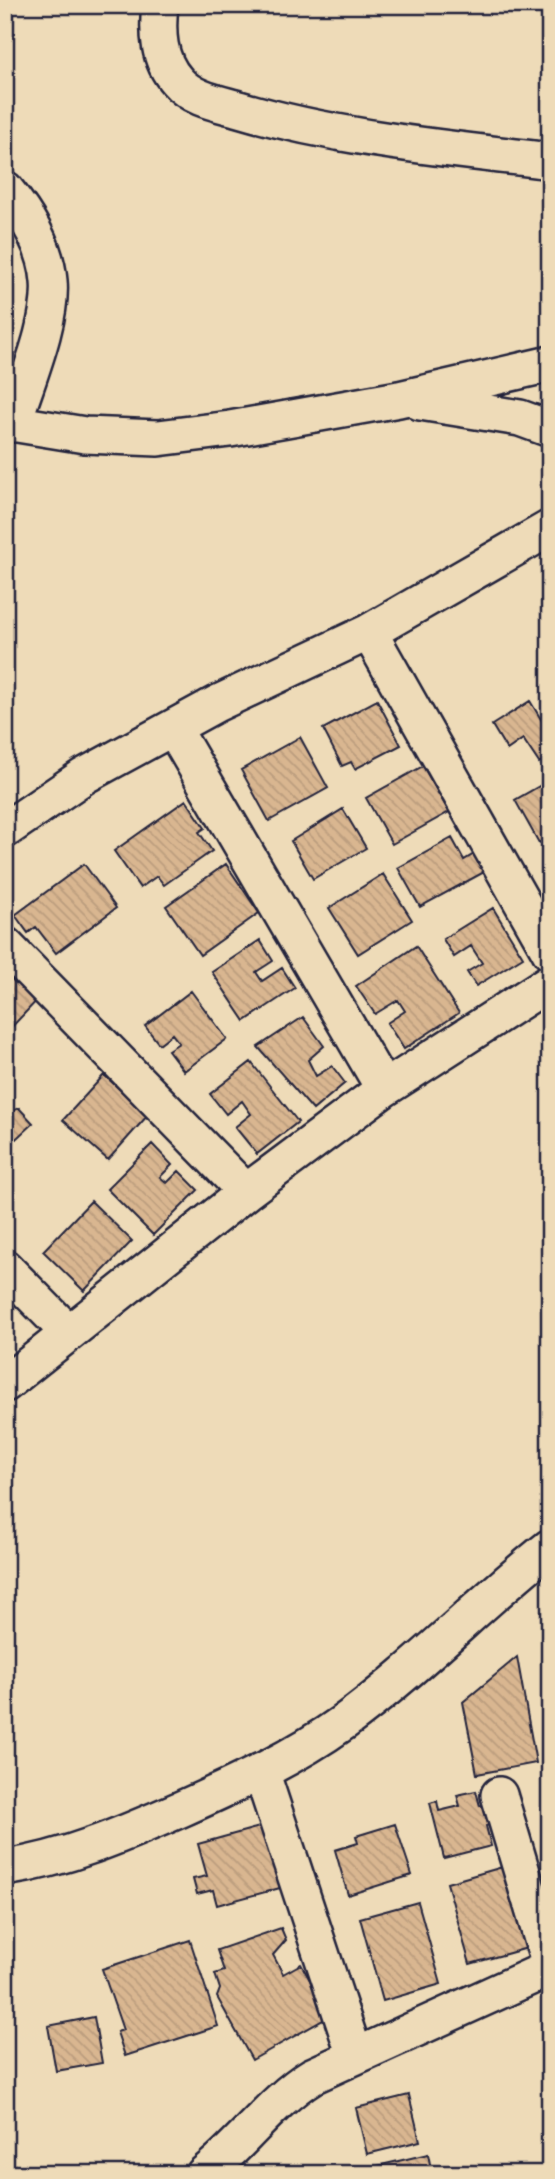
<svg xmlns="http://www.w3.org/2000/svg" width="555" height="2179" viewBox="0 0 555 2179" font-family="Sriracha,sans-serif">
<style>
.building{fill:url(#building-back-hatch);stroke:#22223b;stroke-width:2}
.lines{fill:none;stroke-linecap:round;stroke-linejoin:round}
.minor-casing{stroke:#22223b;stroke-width:40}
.minor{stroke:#eedbb8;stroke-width:35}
</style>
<defs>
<pattern id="building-back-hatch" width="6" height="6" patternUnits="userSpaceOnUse" patternTransform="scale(1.75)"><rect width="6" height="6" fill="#d9b690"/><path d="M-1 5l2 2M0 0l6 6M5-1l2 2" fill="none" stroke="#ba9c7d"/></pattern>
</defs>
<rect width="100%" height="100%" fill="#eedbb8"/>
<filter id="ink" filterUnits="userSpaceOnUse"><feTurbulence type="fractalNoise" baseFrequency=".0143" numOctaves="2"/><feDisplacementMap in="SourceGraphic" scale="14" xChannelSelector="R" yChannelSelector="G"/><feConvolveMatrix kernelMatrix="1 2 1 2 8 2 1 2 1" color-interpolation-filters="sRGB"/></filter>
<g filter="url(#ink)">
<path class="building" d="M377,700L401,745L355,769L351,762L342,766L323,729Z
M530,701L550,734V757L539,763L523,739L507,750L492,725Z
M300,737L328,788L269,821L241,770Z
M423,766L449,812L392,844L366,798Z
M550,780V837L539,843L515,800Z
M186,800L205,828L199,832L212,851L164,885L157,876L140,888L114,851Z
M343,809L366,848L313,879L291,841Z
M452,838L464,860L476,853L486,871L420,907L398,868Z
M84,864L116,908L56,953L36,927L28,933L15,915Z
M226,864L259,913L200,955L166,906Z
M383,874L412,920L358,954L329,908Z
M493,908L523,957L476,986L467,972L482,963L471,946L454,957L443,939Z
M260,940L273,961L256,972L262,981L282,968L295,988L245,1021L212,972Z
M416,946L459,1013L404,1049L387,1023L405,1011L398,1000L375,1014L356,986Z
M5,960L42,995L5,1034Z
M191,991L227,1039L184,1071L168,1050L179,1043L172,1034L159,1044L145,1026Z
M303,1017L324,1046L308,1060L316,1076L332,1066L345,1083L313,1110L258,1047Z
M251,1062L298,1122L257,1154L235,1127L251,1114L242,1101L226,1114L210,1094Z
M104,1075L148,1115L108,1160L63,1120Z
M5,1105L12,1111L19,1108L33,1123L5,1149Z
M152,1144L172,1165L160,1177L167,1183L179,1171L198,1190L153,1235L107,1189Z
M91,1201L132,1241L84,1291L43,1251Z
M517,1657L536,1763L477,1774L463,1702Z
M476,1791L480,1806L493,1803L498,1822L486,1826L491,1846L444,1858L430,1803L437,1801L439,1811L460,1806L457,1795Z
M395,1824L412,1875L348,1895L335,1850L358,1843L356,1836Z
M263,1826L280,1888L217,1905L213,1890L197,1894L193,1879L207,1876L198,1844Z
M506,1866L531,1947L470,1964L447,1883Z
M418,1902L441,1984L383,2001L360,1918Z
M281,1928L286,1940L273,1955L283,1974L301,1964L330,2016L252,2060L217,1997L220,1989L215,1974L224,1971L217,1950Z
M190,1940L218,2026L125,2056L117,2032L123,2030L102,1969Z
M94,2017L102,2063L56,2071L48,2026Z
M409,2095L420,2141L367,2154L356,2108Z
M428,2154L432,2174H378L377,2166Z"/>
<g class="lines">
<defs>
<path id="minor" d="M160,5C157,32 158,60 177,81C192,99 218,103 239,109C340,139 446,148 550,161
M5,189C27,216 46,246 49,281C53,321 25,385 13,424
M420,402L520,418L550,429
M5,422L85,435L158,438L230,429L399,399L550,364
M369,632L550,952
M173,728L384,1089
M5,830L84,776L216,704L369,632L550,528
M5,945L246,1192
M5,1268L68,1332
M5,1384L246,1192L384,1089L550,982
M261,1771L355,2056
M499,1795L550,1966
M5,1868C66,1859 124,1834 181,1809C237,1784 294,1758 344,1722C417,1669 479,1603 550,1547
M204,2174C243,2144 270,2102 312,2076L550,1968"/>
</defs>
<use href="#minor" class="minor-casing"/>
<use href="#minor" class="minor"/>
</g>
</g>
<rect width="555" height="2179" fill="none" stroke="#eedbb8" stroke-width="28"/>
<rect x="14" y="14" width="527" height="2151" fill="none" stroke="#22223b" stroke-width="2.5" filter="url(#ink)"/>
</svg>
